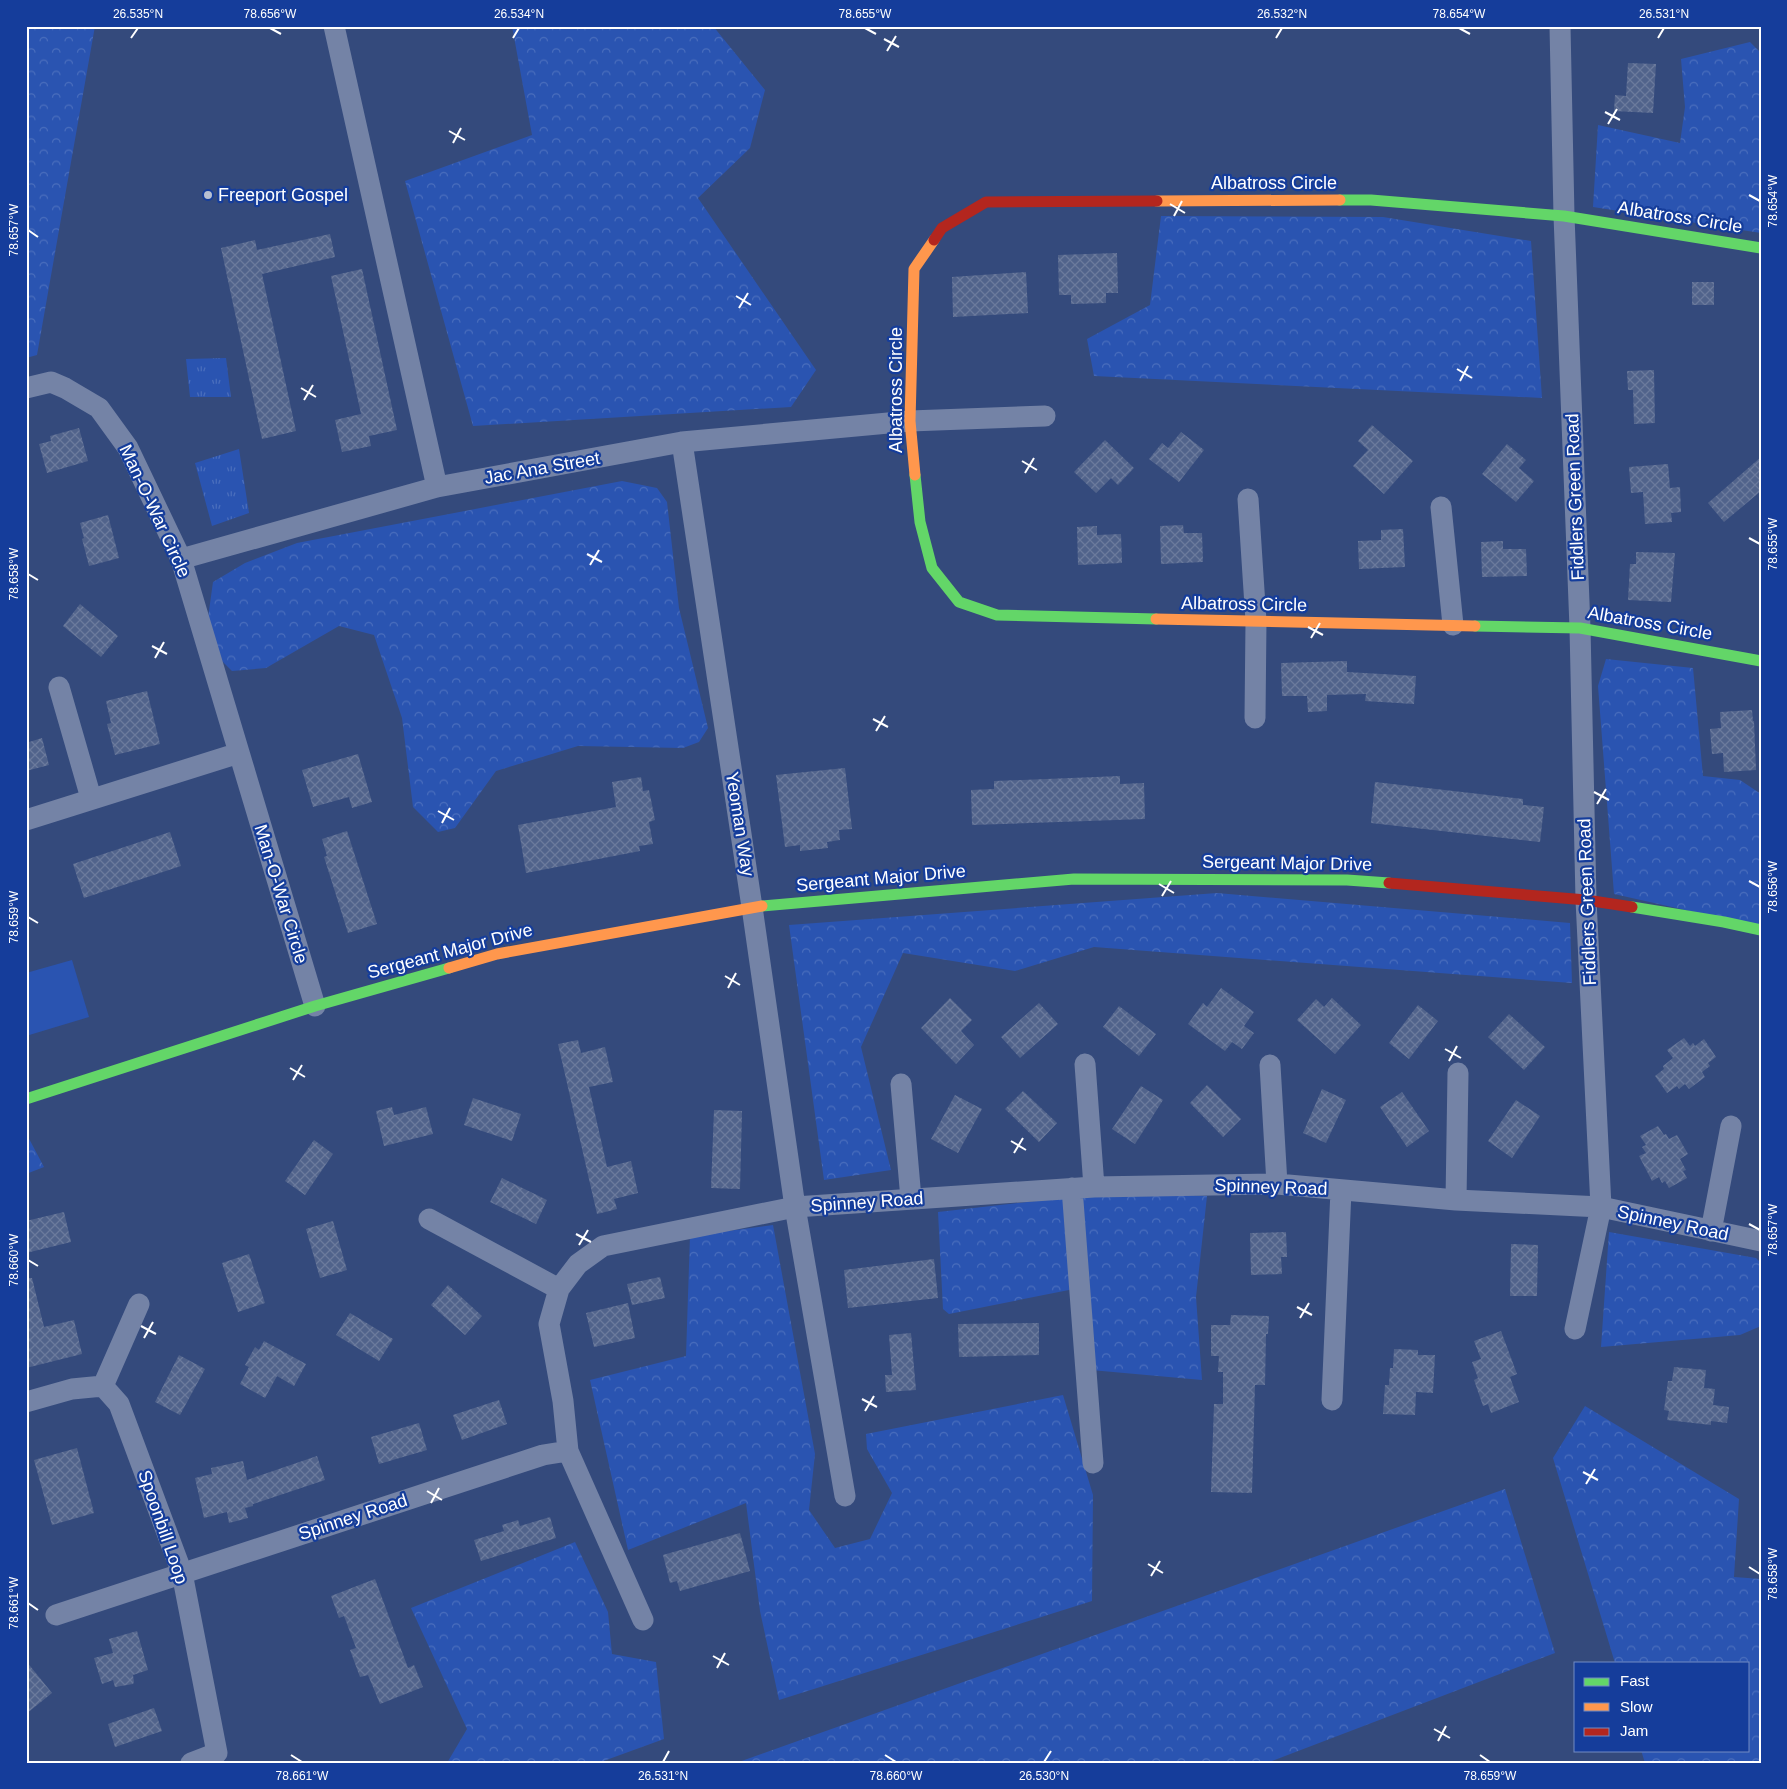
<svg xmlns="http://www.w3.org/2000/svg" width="1787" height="1789" viewBox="0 0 1787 1789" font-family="Helvetica,sans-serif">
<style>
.grass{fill:url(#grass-tufts)}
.forest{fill:url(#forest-crowns)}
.pitch{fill:#2a54b1}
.building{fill:url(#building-cross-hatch)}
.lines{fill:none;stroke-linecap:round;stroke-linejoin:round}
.street{stroke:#7483a6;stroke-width:21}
.fast{stroke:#63d668;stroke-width:11}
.slow{stroke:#ff974d;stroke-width:11}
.jam{stroke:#b3261e;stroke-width:11}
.ticks{fill:none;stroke:#fff;stroke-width:2}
.poi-dot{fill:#b8c0d1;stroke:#153d9b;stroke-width:2}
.labels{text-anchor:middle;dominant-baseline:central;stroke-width:4.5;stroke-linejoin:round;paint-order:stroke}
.street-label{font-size:18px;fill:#fff;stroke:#153d9b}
.poi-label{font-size:18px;fill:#fff;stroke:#153d9b;text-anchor:start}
.neatline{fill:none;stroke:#fff;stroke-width:2}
.ticks-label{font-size:12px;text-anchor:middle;fill:#fff}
</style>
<defs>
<pattern id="grass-tufts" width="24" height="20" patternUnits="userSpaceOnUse" patternTransform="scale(1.25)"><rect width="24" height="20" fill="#2a54b1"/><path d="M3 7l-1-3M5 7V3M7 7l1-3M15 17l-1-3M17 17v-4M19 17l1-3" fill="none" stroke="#4a6ebd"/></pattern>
<pattern id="forest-crowns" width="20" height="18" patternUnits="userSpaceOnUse" patternTransform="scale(1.25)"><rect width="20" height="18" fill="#2a54b1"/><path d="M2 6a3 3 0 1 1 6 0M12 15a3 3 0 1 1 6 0" fill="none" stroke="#4a6ebd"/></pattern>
<pattern id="building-cross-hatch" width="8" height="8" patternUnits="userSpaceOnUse" patternTransform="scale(1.25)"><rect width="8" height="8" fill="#51638b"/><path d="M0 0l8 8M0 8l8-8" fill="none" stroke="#6b7a9c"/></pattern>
</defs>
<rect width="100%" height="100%" fill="#344a7c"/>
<path class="grass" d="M226,358L231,397H190L186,359Z
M239,449L249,513L212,526L195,463Z"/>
<path class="forest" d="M26,26H95L37,355L26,358Z
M512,26H713L765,90L750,148L698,198L816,370L791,407L473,426L405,181L532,135Z
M1750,42L1761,53V233L1593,207L1598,125L1680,143L1685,107L1681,59Z
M1161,216L1383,217L1531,241L1542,398L1094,376L1087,339L1150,305Z
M622,481L657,488L667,502L679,608L708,728L699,742L683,748L578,746L496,771L455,828L438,832L413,807L402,718L374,635L339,626L266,668L232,671L219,658L208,618L213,582L245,563L297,543Z
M1606,659L1693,668L1703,776L1740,780L1761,794V927L1614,894L1598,686Z
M1217,893L1570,923L1572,983L1094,947L1015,971L903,953L861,1047L891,1170L824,1180L789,925Z
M26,1133L44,1167L26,1174Z
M1118,1192L1207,1196L1196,1297L1202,1380L1091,1370L1089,1286L949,1314L943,1309L938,1212Z
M773,1225L815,1454L809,1510L835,1548L870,1539L892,1493L867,1449L866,1434L1063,1395L1093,1495L1092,1601L779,1700L760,1611L746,1503L628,1550L590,1380L686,1356L690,1236Z
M1609,1232L1756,1258L1761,1263V1326L1740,1335L1601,1347Z
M1585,1406L1739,1499L1734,1577L1761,1579V1763H1645L1641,1750H1748V1663H1615L1553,1458Z
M1505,1489L1555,1653L1267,1763H736Z
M575,1542L608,1612L612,1654L656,1662L664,1739L598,1763H447L467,1729L411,1608Z"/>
<path class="pitch" d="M72,960L89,1017L26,1036V973Z"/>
<path class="building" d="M1628,63L1656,64L1653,113L1614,111L1615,95L1626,96Z
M330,234L335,257L262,274L296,431L262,439L221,248L255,240L257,250Z
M1117,253L1118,293H1106V303L1071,304V295H1059L1058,255Z
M362,269L397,430L369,436L371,446L342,452L335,420L361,414L331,276Z
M1026,272L1028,313L953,317L952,277Z
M1692,282H1714V305H1692Z
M1654,370L1655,423L1634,424L1633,390H1628L1627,371Z
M1372,425L1413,461L1384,494L1353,466L1368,450L1358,441Z
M79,428L88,461L47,473L39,444L51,441L50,436Z
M1181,432L1204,450L1179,482L1149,459L1162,443L1168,448Z
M1105,440L1134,468L1118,485L1111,478L1096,493L1074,472Z
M1507,444L1526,460L1519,468L1534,481L1516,502L1482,474Z
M1761,457V491L1724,522L1708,503Z
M1668,464L1670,488L1680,487L1681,512L1671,513L1672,522L1645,524L1643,492L1631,493L1629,467Z
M108,515L119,558L89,566L82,539L84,538L80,523Z
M1183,525L1184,533H1202L1203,562L1161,564L1160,526Z
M1097,526V535L1121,534L1122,563L1078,565L1077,527Z
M1403,529L1405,567L1359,569L1358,541L1381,540V530Z
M1503,541V549H1526L1527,576L1482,577L1481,542Z
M1636,552L1675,553L1671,602L1628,600L1630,564H1636Z
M80,604L118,636L101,657L63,626Z
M1347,661V672L1416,676L1414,704L1365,701L1366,694L1327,695V711L1308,712L1307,696H1282L1281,663Z
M147,691L160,744L115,755L107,724L111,723L106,701Z
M1752,710L1753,721H1754L1756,770L1724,772L1723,753L1712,754L1710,729L1721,728L1720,712Z
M42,738L49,765L26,771V743Z
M358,754L372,802L352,808L349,797L313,807L302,770Z
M845,768L852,829L839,830L840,840L827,842L828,848L800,851V845L785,847L776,775Z
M1120,776V784L1144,783L1145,819L972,825L971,790L994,789V781Z
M641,777L643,791L649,790L655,820L649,822L653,844L639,846L640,851L526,873L518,825L616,807L612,782Z
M1375,782L1523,799V805L1544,807L1540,842L1371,823Z
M347,831L377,924L348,933L324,857L327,856L322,839Z
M170,832L181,866L84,898L73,864Z
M1221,988L1254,1012L1244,1026L1254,1033L1242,1049L1232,1042L1225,1051L1188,1024L1203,1003L1207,1007Z
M950,998L972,1020L961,1031L974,1045L956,1064L921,1028Z
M1332,998L1361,1025L1335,1054L1297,1020L1316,999L1324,1007Z
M1039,1003L1058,1024L1020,1058L1001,1037Z
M1418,1005L1438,1021L1409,1059L1389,1043Z
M1119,1006L1156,1034L1139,1056L1103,1027Z
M1509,1014L1545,1047L1524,1070L1488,1037Z
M1684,1038L1690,1046L1693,1043L1695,1046L1704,1039L1716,1057L1708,1063L1710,1066L1702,1072L1705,1077L1689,1089L1685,1084L1679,1089L1677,1086L1667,1093L1655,1076L1664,1069L1663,1066L1673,1058L1667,1050Z
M578,1040L581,1053L605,1047L613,1082L589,1087L607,1167L631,1161L638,1193L614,1199L617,1209L597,1214L558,1044Z
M1207,1085L1241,1119L1223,1137L1190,1103Z
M1141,1086L1163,1100L1135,1144L1112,1129Z
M1322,1089L1346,1100L1326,1143L1303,1133Z
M1023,1091L1057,1123L1039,1142L1005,1109Z
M1402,1092L1429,1131L1407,1147L1380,1107Z
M955,1095L982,1109L958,1153L931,1139Z
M473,1098L521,1114L512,1141L464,1125Z
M1516,1100L1540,1116L1512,1158L1488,1141Z
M392,1107L394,1115L426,1107L433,1134L384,1146L376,1111Z
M714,1110L742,1111L740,1189L711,1188Z
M1658,1126L1664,1135L1666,1134L1669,1139L1677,1135L1688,1154L1680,1159L1686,1170L1683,1171L1687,1178L1669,1188L1665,1181L1662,1183L1659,1177L1652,1181L1639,1156L1646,1153L1642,1147L1646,1145L1640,1136Z
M314,1140L333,1154L305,1195L285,1181Z
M502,1178L547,1200L536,1224L490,1202Z
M64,1212L71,1242L26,1253V1221Z
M333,1221L347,1270L320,1278L306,1229Z
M1286,1232L1287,1257H1281L1282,1274L1251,1275L1250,1233Z
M1511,1244L1538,1245L1537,1296H1510Z
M249,1254L265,1303L238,1312L222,1263Z
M934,1259L938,1298L848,1308L844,1270Z
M660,1277L665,1298L632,1305L627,1284Z
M26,1278H32L44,1327L74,1320L82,1354L26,1368Z
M448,1285L482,1316L465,1335L431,1305Z
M628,1303L635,1338L594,1347L586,1313Z
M350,1313L393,1339L379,1361L336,1335Z
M1231,1315L1269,1316L1268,1334H1266L1265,1385H1255L1252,1493L1211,1492L1214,1404H1223V1372H1218L1219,1356H1211V1325H1230Z
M1039,1323V1355L959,1357L958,1324Z
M1501,1331L1517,1374L1510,1377L1519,1402L1491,1413L1488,1404L1483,1406L1474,1380L1478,1378L1472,1362L1481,1359L1474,1341Z
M911,1333L916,1390L886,1392L885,1375H892L889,1335Z
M264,1341L306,1364L294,1386L277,1376L265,1398L240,1384L249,1367L245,1365L255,1347L259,1350Z
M1394,1349L1418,1350V1355H1435L1433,1393L1416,1392L1415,1415L1383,1414L1385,1385H1389L1390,1368H1393Z
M179,1355L205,1369L180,1415L155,1402Z
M1674,1367L1706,1370L1704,1388L1715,1389L1713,1405L1729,1407L1727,1423L1711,1421V1425L1667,1420L1669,1411L1664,1410L1668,1381H1672Z
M499,1400L507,1424L462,1440L453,1415Z
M419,1423L427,1450L379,1464L371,1437Z
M77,1448L94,1513L52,1525L34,1460Z
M317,1456L325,1480L253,1504V1506L245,1508L248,1518L229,1523L227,1512L204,1518L195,1478L212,1474L211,1468L243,1461L247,1480Z
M550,1517L556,1538L481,1561L474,1540L504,1531L502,1525L518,1520L520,1526Z
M740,1533L750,1571L680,1591L677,1581L670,1583L663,1555Z
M375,1579L408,1668L414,1665L423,1687L380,1704L368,1675L360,1677L350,1650L356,1648L344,1616L339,1618L331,1596Z
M137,1631L148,1670L133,1675L134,1682L133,1684L115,1687L113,1680L102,1684L94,1658L113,1653L109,1639Z
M26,1661L52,1693L26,1714Z
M154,1708L162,1731L115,1747L108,1724Z"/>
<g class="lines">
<path class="street" d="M334,26L437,487
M1560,26L1564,216L1580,628L1586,900L1601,1207L1575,1329
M26,388L51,382L65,388L99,408L128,448L181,559L315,1006
M682,442L752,907L795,1207L845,1496
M1248,499L1256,621L1255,718
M1441,507L1453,625
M181,559L437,487L682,442L910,421L1045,416
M59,687L91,798
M26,820L239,753
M1085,1064L1094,1187
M1270,1065L1277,1184
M901,1084L911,1199
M1072,1188L1093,1463
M1456,1200L1458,1073
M429,1219L559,1289
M1711,1231L1731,1126
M103,1386L139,1304
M1332,1400L1341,1190
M26,1402L72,1389L103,1386L119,1404L182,1573L217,1753L191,1763
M568,1451L643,1620
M56,1615L543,1455L568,1451L563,1401L549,1324L559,1289L578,1264L603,1246L795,1207L1094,1187L1277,1184L1456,1200L1601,1207L1761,1241"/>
<path class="fast" d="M1340,200H1371L1564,216L1761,248
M915,475L920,522L932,568L959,602L997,615L1156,619
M1475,626L1580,628L1761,661
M762,906L1074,879L1347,880L1389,883
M1632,907L1724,922L1761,930
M26,1099L315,1006L449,968"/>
<path class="slow" d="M1157,201L1340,200
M915,475L910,421L914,269L934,240
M1156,619L1475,626
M449,968L497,954L762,906"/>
<path class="jam" d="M934,240L942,228L986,202L1157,201
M1389,883L1586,900L1632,907"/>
</g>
<path class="ticks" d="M270,28L281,34M865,28L876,34M1459,28L1470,34M131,38L138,28M513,38L519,28M1276,38L1282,28M1658,38L1664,28M884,39L899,47M887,51L896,36M1605,112L1620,120M1608,124L1617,109M449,131L465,140M453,143L461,128M1749,195L1760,201M1170,204L1185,213M1174,216L1182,201M28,230L38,237M736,296L751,305M739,308L748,293M1457,369L1472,378M1460,381L1468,366M301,388L316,397M304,400L313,385M1022,461L1037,470M1025,473L1034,458M1749,538L1760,544M587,554L602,562M590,565L599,550M28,574L38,580M1308,627L1323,635M1311,638L1320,623M152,646L167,654M155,658L164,642M873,719L888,727M876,731L885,716M1594,792L1609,800M1597,804L1606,789M438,811L454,820M442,823L450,808M1749,881L1760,887M1159,884L1174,893M1162,896L1171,881M28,917L38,923M725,976L740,985M728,988L736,973M1445,1049L1461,1058M1449,1061L1457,1046M290,1068L305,1077M293,1080L302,1065M1011,1141L1026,1150M1014,1153L1023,1138M1749,1224L1760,1230M576,1234L591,1242M579,1245L588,1230M28,1260L38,1266M1297,1307L1312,1315M1300,1318L1309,1303M141,1326L156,1334M144,1338L153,1322M862,1399L877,1407M865,1411L874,1396M1583,1472L1598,1480M1586,1484L1595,1469M427,1491L442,1500M431,1503L439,1488M1148,1564L1163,1573M1749,1567L1760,1574M1151,1576L1160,1561M28,1603L38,1610M713,1656L729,1665M717,1668L725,1653M1434,1729L1450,1738M1438,1741L1446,1726M291,1755L302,1762M885,1755L896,1762M1480,1755L1490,1762M663,1762L669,1751M1044,1762L1051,1751"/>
<circle class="poi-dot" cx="208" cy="195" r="5"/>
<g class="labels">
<g class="street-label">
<text x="1274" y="183">Albatross Circle</text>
<text transform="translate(1680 217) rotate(9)">Albatross Circle</text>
<text transform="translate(896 390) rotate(-90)">Albatross Circle</text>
<text transform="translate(542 468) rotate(-10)">Jac Ana Street</text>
<text transform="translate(1575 497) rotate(-92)">Fiddlers Green Road</text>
<text transform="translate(155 511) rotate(65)">Man-O-War Circle</text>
<text transform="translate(1244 604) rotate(1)">Albatross Circle</text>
<text transform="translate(1650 623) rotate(10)">Albatross Circle</text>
<text transform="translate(740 824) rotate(81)">Yeoman Way</text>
<text transform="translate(1287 863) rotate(1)">Sergeant Major Drive</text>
<text transform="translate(881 878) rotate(-5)">Sergeant Major Drive</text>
<text transform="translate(281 894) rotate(73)">Man-O-War Circle</text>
<text transform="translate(1587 902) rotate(-92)">Fiddlers Green Road</text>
<text transform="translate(450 951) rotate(-15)">Sergeant Major Drive</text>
<text transform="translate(1271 1187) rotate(2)">Spinney Road</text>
<text transform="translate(867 1202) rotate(-4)">Spinney Road</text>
<text transform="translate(1673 1223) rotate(12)">Spinney Road</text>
<text transform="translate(353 1517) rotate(-18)">Spinney Road</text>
<text transform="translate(163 1527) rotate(71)">Spoonbill Loop</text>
</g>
<g class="poi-label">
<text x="218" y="195">Freeport Gospel</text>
</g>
</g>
<rect width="1787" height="1789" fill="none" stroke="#153d9b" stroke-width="55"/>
<rect x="1574" y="1662" width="175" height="90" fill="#153d9b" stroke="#738bc3"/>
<rect x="1584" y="1678" width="25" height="8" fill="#63d668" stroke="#738bc3"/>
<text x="1620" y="1686" font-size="15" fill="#ffffff">Fast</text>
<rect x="1584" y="1703" width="25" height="8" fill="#ff974d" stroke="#738bc3"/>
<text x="1620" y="1712" font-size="15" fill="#ffffff">Slow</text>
<rect x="1584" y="1728" width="25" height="8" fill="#b3261e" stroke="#738bc3"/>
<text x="1620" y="1736" font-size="15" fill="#ffffff">Jam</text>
<rect x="28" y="28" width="1732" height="1734" class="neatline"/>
<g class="ticks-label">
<text x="138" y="18">26.535°N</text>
<text x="270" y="18">78.656°W</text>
<text x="519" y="18">26.534°N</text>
<text x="865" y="18">78.655°W</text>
<text x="1282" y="18">26.532°N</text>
<text x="1459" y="18">78.654°W</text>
<text x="1664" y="18">26.531°N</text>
<text transform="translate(1773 201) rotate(-90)" y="4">78.654°W</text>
<text transform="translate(14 230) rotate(-90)" y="4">78.657°W</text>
<text transform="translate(1773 544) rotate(-90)" y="4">78.655°W</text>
<text transform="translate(14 574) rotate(-90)" y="4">78.658°W</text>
<text transform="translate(1773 887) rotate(-90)" y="4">78.656°W</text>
<text transform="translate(14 917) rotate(-90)" y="4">78.659°W</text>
<text transform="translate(1773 1230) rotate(-90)" y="4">78.657°W</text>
<text transform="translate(14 1260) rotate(-90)" y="4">78.660°W</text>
<text transform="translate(1773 1574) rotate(-90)" y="4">78.658°W</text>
<text transform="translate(14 1603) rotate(-90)" y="4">78.661°W</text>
<text x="302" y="1780">78.661°W</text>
<text x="663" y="1780">26.531°N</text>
<text x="896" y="1780">78.660°W</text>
<text x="1044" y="1780">26.530°N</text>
<text x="1490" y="1780">78.659°W</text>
</g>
</svg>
